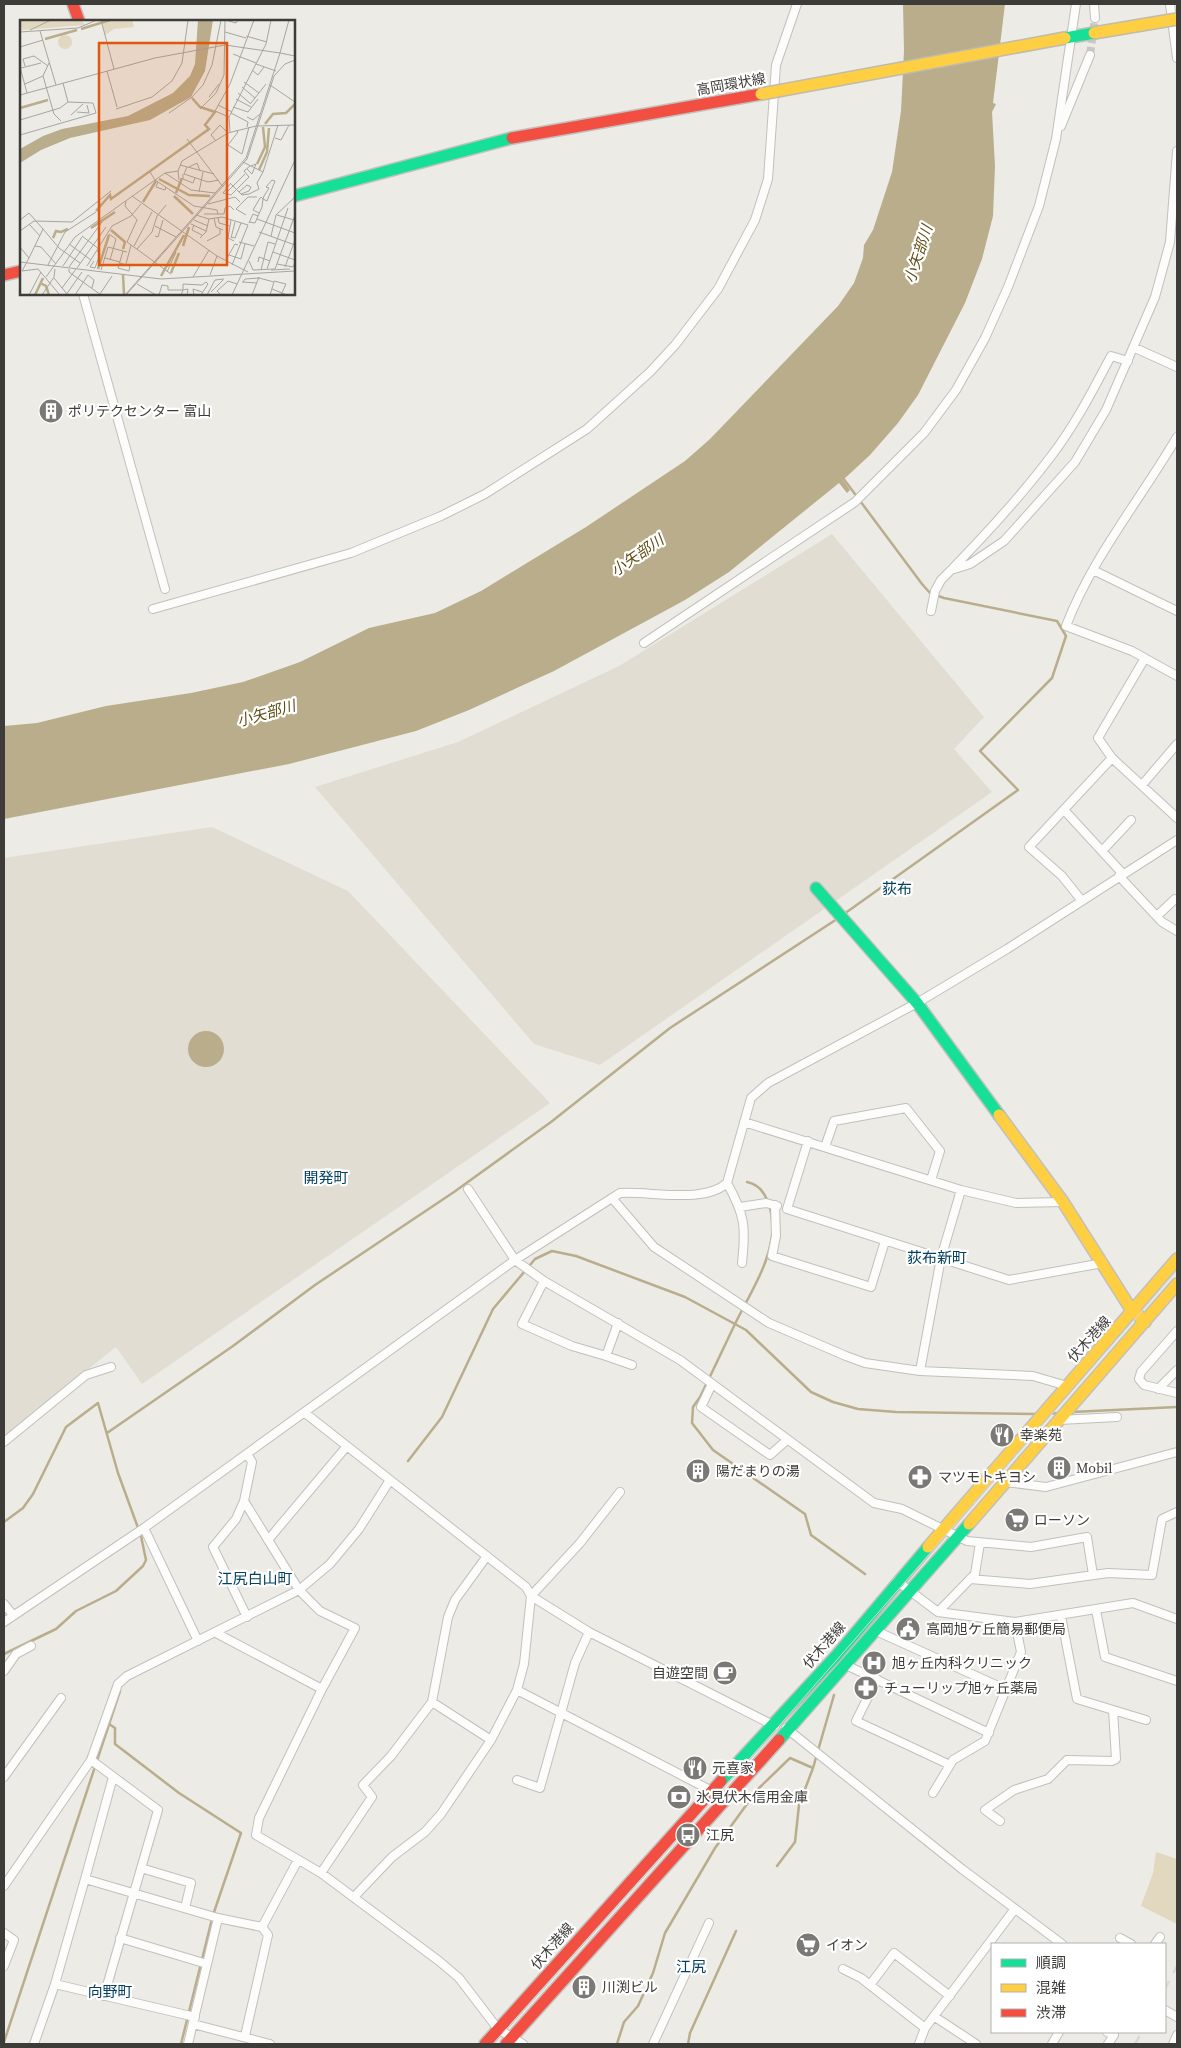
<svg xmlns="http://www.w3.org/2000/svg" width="1181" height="2048" viewBox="0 0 1181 2048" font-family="'Source Serif 4','Noto Sans JP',serif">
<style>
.built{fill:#e1ddd3}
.green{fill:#e1d8bf}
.water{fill:#b9ad8c}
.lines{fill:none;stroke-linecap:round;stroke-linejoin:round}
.stream{stroke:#b9ad8c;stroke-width:2.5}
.street-tunnel{stroke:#c9c8c3;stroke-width:8;stroke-dasharray:8 4;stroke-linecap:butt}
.street-casing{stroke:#c1c0bd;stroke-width:10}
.fast-casing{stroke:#c1c0bd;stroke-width:14}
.slow-casing{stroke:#c1c0bd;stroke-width:14}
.jam-casing{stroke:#c1c0bd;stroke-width:14}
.street{stroke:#fcfcfb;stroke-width:8}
.fast{stroke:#16e098;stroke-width:11}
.slow{stroke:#ffcf43;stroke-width:11}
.jam{stroke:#f24e42;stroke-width:11}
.tram{stroke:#d9d9d8;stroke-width:1}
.rail{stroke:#d9d9d8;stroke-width:2.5;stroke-dasharray:9 9;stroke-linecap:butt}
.slow-bridge-casing{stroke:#bfbbad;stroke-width:14;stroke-linecap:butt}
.slow-bridge{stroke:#ffcf43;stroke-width:11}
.labels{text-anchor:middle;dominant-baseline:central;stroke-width:4.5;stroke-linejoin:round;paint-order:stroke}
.street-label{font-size:14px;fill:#3d3c38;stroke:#fff}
.poi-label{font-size:14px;fill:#3d3c38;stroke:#fff;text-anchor:start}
.water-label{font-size:15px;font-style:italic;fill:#5e4c13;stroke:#fff}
.neighbourhood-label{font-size:15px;fill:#044061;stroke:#fff}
.inset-river{fill:none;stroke:#b9ad8c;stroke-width:2.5}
.inset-road{fill:none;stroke:#a6a5a0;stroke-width:1}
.view{fill:#df580e;fill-opacity:0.15;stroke:#df580e;stroke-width:2.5}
.inset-edge{fill:none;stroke:#3d3c38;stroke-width:2.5}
</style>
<rect width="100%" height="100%" fill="#ecebe6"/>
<path class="built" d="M832,534L984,717L954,749L992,792L600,1065L534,1044L315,787L458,742L619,666Z
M212,827L348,891L550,1103L142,1384L116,1347L4,1436V858Z"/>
<path class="green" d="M1156,1852L1177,1859V1924L1141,1906L1153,1873Z"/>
<path class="water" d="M903,4H1005L993,103L996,104L992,112L995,166L993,216L982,259L965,303L918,395L898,423L870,455L843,480L850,490L847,493L839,483L729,572L685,600L554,671L469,710L416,731L289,764L4,819V726L37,723L106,706L191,693L243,682L300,662L369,628L435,613L481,591L586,527L685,461L710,439L838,306L854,283L863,258L864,245L873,230L892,172L901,111L904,51Z
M188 1049a18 18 0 1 1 36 0a18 18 0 1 1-36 0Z"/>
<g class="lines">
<path class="stream" d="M843,478L922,584L930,593L944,598L1057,621L1066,636L1052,678L980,751L1018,790L844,914
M747,1182C769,1186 774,1217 772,1236C768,1267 748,1297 735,1324C723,1349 712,1373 700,1397L693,1407L692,1423L713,1450L805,1514L811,1535L865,1574
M1072,1412L1177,1407
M1047,1414L1059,1413
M107,1433L233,1346L315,1285L454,1192L551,1122L670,1028L837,919
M408,1461L442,1417L493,1309L535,1259L552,1251L576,1256L685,1297L746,1330L811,1392L833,1402L858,1409L896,1412L1036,1414
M4,1522L23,1508L33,1494L66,1427L98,1403L118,1473L141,1536L146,1560L143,1566L116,1591L76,1611L56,1629L4,1654
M109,1724L115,1728V1744L179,1793L241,1833L213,1915L181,2044
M777,1866L795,1842L799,1805L813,1768L834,1695
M4,2042L120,1691
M617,2044L624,2022L638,2006L653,1973L665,1933L715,1848L758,1789L790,1758L813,1768
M688,2044L690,2033L736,1931"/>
<path class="street-tunnel" d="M1090,55L1095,18"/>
<defs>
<path id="street" d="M1094,4L1095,18
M1170,4L1177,58
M1061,126L1090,55
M83,294L165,589
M1135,348L1177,367
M1177,437C1140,500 1092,558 1066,626L1132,651L1177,676
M953,568C988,532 1022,495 1052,455C1075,425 1093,390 1111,356L1128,361
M1093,570L1177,611
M153,609L351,553L441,516L485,494L587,429L650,372L675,345L718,289L755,220L768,179L776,65L797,4
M931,611L935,591L941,580L951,570L970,564L1004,541L1075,462L1106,410L1155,297L1170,242L1177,151
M644,643L855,502L924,433L956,390L985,338L1008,287L1039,206L1056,139L1076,4
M1112,758L1098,738L1145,658
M1142,785L1177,744
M1065,811L1123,874
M1102,851L1131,820
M1119,876L1162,922L1177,931
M1082,901L1062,876L1029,847L1112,758L1177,818
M1157,916L1175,899L1177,900
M744,1122L961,1190L1016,1203L1063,1202
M808,1141L787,1209L1009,1280L1103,1263
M825,1147L834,1121L906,1108L940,1151L931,1180
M727,1183C745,1215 746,1227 742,1263
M468,1189L515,1260L544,1281L680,1360L874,1503L902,1509L967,1541L1031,1547L1087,1537L1093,1575
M612,1198L654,1247L769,1323L846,1356L865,1363L920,1371L1033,1376L1067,1386
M775,1205L776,1236L772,1256L871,1287L885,1241
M740,1207L766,1203L777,1206
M544,1281L522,1324L572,1346L606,1356L618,1323
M1177,1331L1141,1372L1139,1379L1144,1385L1177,1393
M606,1356L632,1365
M920,1371L941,1258L961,1190
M712,1384L701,1407L770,1455L787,1440
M1158,1389L1177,1370
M305,1413L526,1587L531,1596L524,1664L517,1690L491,1740L441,1814L425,1832L392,1857L354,1897
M1059,1420L1117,1417
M4,1442L86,1375L111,1367
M247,1454L252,1462L244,1501L299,1590L320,1611L355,1628L322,1689L259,1818L256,1835L321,1873L439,1961L459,1978L498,2029L523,2044
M1005,1482L1046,1487L1177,1452
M244,1501L236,1519L213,1547L247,1617
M144,1528L198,1641
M268,1540L347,1446
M970,1579L1030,1584L1108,1573L1152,1575L1162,1519L1177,1512
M897,1581L938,1612L1015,1622L1133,1603L1177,1619
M531,1596L589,1632L775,1726
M531,1596L580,1543L620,1492
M4,1604L13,1615
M1096,1610L1105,1657L1177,1681
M938,1612L975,1574L980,1543
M1061,1616L1077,1699L1146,1720
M4,1622L144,1528L515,1260L612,1198L620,1193C651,1191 704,1204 727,1183L751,1098L768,1083L917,1003L1007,949L1177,840
M876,1631L1007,1690
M216,1633L322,1689
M846,1665L989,1733
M4,1671L16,1654L31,1646
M877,1679L856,1721L950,1765
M517,1690L712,1791
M432,1702L491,1740
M786,1728L962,1869L1062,1944
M91,1760L158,1810L104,1996
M4,1777L61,1698
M517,1780L540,1788L575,1663L589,1632
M933,1793L953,1760L985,1741L1021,1652L1015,1622
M1000,1821L985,1810L1014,1790L1048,1779L1067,1760L1112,1761L1116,1759L1113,1710
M141,1868L191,1883L185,1908
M321,1873L372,1797L363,1785L391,1756L432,1702L448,1617L455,1600L487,1556
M85,1879L113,1777
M4,1886L91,1760L118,1684L127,1676L299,1590L330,1564L359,1529L390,1480
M262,1927L298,1860
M4,1933L14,1940L4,1966
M120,1938L207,1964
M1120,1938L1131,1944
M1155,1944L1160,1937
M843,1969L861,1978L925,2028
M55,1984L195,2017
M870,1985L894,1953L950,1996
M1165,2010L1177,2017
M935,2017L976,2044
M193,2024L270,2044
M1107,2032L1114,2035L1108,2044
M34,2044L55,1984L85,1879L218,1918
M188,2044L218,1918L262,1927L268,1935L245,2036
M653,2044L709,1923
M919,2044L925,2028L1014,1910
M1052,2044L1059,2032
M1173,2044L1177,2035"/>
<path id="fast" d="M1065,38L1094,33
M294,196L512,138
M816,888L917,1003L999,1115
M779,1740L969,1524
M721,1781L836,1656L928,1547"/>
<path id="slow" d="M999,1115L1063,1202L1129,1306L1145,1322
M969,1524L1177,1284
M928,1547L1177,1259"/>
<path id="jam" d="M73,4L79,21
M512,138L761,94
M4,275L21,271
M485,2044L721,1781
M506,2044L779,1740"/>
</defs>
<use href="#street" class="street-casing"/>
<use href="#fast" class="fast-casing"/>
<use href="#slow" class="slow-casing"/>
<use href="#jam" class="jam-casing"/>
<use href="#street" class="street"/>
<use href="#fast" class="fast"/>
<use href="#slow" class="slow"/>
<use href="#jam" class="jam"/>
<path class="tram" d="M493,2044L779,1726L1177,1271"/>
<path class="rail" d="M1165,1989L1177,1966
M1135,2044L1142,2032"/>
<defs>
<path id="slow-bridge" d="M1094,33L1177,19
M761,94L1065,38"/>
</defs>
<use href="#slow-bridge" class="slow-bridge-casing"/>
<use href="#slow-bridge" class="slow-bridge"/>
</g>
<defs>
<symbol id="building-disc" viewBox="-11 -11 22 22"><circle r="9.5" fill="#7a7975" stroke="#fff"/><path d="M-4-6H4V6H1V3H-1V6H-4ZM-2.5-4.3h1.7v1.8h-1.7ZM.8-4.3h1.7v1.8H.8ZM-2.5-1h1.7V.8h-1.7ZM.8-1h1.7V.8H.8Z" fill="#fff"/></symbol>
<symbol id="restaurant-disc" viewBox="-11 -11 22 22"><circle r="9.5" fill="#7a7975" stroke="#fff"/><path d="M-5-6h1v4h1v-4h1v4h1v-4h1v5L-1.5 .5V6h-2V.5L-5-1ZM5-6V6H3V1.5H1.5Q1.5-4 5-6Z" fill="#fff"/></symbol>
<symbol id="pharmacy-disc" viewBox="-11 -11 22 22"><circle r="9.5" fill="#7a7975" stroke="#fff"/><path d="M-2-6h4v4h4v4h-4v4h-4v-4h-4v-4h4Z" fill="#fff"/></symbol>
<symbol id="supermarket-disc" viewBox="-11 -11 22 22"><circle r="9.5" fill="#7a7975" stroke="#fff"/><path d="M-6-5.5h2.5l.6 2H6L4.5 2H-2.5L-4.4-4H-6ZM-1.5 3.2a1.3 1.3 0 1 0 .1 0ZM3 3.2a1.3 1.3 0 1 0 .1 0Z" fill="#fff"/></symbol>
<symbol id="civic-disc" viewBox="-11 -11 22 22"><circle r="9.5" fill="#7a7975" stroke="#fff"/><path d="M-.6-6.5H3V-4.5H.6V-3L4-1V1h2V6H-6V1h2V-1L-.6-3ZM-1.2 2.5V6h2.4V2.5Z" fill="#fff"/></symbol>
<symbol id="hospital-disc" viewBox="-11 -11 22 22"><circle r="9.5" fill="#7a7975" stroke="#fff"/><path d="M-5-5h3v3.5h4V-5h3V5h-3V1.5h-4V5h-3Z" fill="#fff"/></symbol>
<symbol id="cafe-disc" viewBox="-11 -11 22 22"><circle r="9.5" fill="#7a7975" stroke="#fff"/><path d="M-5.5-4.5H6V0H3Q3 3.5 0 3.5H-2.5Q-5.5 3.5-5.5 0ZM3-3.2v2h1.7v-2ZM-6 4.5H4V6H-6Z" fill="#fff"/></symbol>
<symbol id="bank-disc" viewBox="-11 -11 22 22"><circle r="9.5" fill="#7a7975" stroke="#fff"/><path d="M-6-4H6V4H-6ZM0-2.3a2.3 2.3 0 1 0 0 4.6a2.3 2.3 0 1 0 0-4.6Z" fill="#fff"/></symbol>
<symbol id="bus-disc" viewBox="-11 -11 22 22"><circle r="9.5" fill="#7a7975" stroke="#fff"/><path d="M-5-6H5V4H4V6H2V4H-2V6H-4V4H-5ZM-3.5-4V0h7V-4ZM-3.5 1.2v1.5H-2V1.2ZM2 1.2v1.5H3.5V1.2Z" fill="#fff"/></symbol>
</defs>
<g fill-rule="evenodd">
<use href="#building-disc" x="37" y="397" width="28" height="28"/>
<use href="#restaurant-disc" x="988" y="1421" width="28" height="28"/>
<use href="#building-disc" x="1045" y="1454" width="28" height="28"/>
<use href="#building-disc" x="684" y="1457" width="28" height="28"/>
<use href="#pharmacy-disc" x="906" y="1463" width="28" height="28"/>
<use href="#supermarket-disc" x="1003" y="1506" width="28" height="28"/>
<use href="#civic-disc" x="894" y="1615" width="28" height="28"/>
<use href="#hospital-disc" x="860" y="1649" width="28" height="28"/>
<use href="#cafe-disc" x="711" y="1659" width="28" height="28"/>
<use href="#pharmacy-disc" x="852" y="1674" width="28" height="28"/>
<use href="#restaurant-disc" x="681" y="1754" width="28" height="28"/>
<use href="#bank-disc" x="665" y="1783" width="28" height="28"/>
<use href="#bus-disc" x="674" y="1821" width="28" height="28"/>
<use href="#supermarket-disc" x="794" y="1931" width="28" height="28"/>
<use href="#building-disc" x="570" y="1973" width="28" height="28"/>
</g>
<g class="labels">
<g class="street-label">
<text transform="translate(731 84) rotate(-10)">高岡環状線</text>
<text transform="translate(1089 1339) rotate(-48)">伏木港線</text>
<text transform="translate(824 1645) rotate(-49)">伏木港線</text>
<text transform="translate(552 1946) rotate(-49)">伏木港線</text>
</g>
<g class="poi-label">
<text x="68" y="411">ポリテクセンター 富山</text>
<text x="1020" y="1435">幸楽苑</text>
<text x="1076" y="1468">Mobil</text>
<text x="716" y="1471">陽だまりの湯</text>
<text x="938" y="1477">マツモトキヨシ</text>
<text x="1034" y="1520">ローソン</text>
<text x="926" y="1629">高岡旭ケ丘簡易郵便局</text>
<text x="892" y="1663">旭ヶ丘内科クリニック</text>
<text x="708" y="1673" text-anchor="end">自遊空間</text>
<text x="884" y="1688">チューリップ旭ヶ丘薬局</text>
<text x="712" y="1768">元喜家</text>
<text x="696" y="1797">氷見伏木信用金庫</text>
<text x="706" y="1835">江尻</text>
<text x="826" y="1945">イオン</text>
<text x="602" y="1987">川渕ビル</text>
</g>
<g class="water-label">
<text transform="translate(918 254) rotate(-72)">小矢部川</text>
<text transform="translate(637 555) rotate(-35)">小矢部川</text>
<text transform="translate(266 713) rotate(-16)">小矢部川</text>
</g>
<g class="neighbourhood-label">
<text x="897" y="888">荻布</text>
<text x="326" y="1177">開発町</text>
<text x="937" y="1257">荻布新町</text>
<text x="255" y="1578">江尻白山町</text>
<text x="691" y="1966">江尻</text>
<text x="110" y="1991">向野町</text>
</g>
</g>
<g transform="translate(20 20)">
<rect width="275" height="275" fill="#ecebe6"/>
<path d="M0,0H61L65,5L2,10ZM91,0H112L114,7L94,9L85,15L82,3ZM38 22a7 7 0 1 1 14 0a7 7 0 1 1-14 0Z" fill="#e1d8bf"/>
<path d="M178,0H193L185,51L171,77L130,100L50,118L21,130L0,143V129L23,116L42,109L108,96L153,73L170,56L175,44Z" fill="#b9ad8c"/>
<path class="inset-river" d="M61,9L90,0M25,19L57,10M0,88L28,80M245,104L253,94L266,93L275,84M237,144L245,127L243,107M239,150L247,132L249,108M139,159L169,175L190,176M156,173L162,158M154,176L173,194M123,182L136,161M76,191L90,175L91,179L189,109L185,105L195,92L180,87L172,78M71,208L95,192M91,210L105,222L103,229M33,218L36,211L41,212L48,209M163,226L169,207M78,249L89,215M151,253L159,233M103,255L104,274M141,256L164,215M20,263L26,266L29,275M15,275L23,258"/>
<path class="inset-road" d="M81,0L94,49M269,0L260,33L275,36M10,10L31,0M20,11L36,65M0,12L58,8L77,0M205,12L226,18M226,16L247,22M0,27L23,20M213,34L236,43M29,43L23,56L34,94L41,101M236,44L256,51M5,46L3,39L14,36L28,46M0,47L7,73M1,48L21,43M232,50L238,55L244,47M87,51L97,87M224,62L239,73M43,63L48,82M5,64L23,56M250,65L275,82M222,67L235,78M218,73L231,84M0,75L135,38L205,25L260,33L226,138L105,275M189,77L199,64M216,79L231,87M231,83L246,64M198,85L212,92M213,87L228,92L238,79M96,89L132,77L152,61L162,43L168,0M180,89L196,73L204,55L205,0L216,3L218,0M57,92L69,93L67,85M149,93L172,77L183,65L192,45L201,0M211,93L228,102L227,107M51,95L63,84M209,97L195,91L210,64L234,0M227,97L233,100L240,94M0,100L40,88L48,82L73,83L76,93L0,115M237,106L275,105M216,110L218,112L208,125L222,134L229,107M210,112L209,97L246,24L251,0M255,118L261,120L269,105M167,119L203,167M196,121L191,115L200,105L208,113M223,142L243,152L258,105M160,145L194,154M167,147L164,154L188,162L199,160M169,147L177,143L180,151M227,149L232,154L236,144L231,146M130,152L135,160L174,186L197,190L198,194M145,153L171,170L195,173M163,154V159L173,163L175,158M159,160L158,151L162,141L208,113L236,106M138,162L136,167L145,170L146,167M210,163L222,175L229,174L239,169L237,163L243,152M210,164L203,173L211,175L229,157L224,151L230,146M179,172L183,152M219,172L227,165L231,167L229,171L221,174M205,174L225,154M112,176L197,236L228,252M106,181L105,186L117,200L107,222L151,254M188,184L215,177L220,182M184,194H204L205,188L210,186L214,190M176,195L189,199L202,197L228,205L212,245M226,195L216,189L228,177H237M257,195L274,200M194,198L196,207L203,210M198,198L199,203L210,206M237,199L275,213M0,200L9,193L23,209L9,238M174,200L188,206M211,200L208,218L214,221M229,202L235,203L242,187L243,179L244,176L249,168L246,167L252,160L255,161L247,181L243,179L241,177L240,178L233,190L239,193M229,203L233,194L238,196M9,204L20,216M171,204L186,211M174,205L172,210L182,215M135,206L156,217M23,209L39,228L60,243M0,211L14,201L52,202L91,171M239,212L275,225M89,214L96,219L90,240M62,216L79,229M135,216L138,217L143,200M251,216L256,195L275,177M211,217L215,218L221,203M180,218L186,212L189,199M211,218L215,202M187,221L200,214V209M219,222L234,226M49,224L71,240M15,226L21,227L36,244M114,226L132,192M0,227L9,238L2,251M117,229L132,212L137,196L146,185M253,232L275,240M209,235L221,239L225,224M85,238L100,242M207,238L215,224L218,225M74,241L70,247L75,248L80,234L77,231M229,241L233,250L255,249L275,195M0,242L141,259L275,251M238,242L239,237L250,241M100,243L110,246L109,251L98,248L103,231L107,232M106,244L111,225M257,244L273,247L275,243M28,245L45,212L76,192M43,246L62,217M67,246L92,206L111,196L121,184M49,247L82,202M265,247L275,220M57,248L86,207M49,249V252L81,275M247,249L268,188M81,250L88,227L103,231M241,250L248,222L255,224M251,250L270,249M2,251L18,249L40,275M147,252L156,232M190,255L197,236M26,257L55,217L145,153L158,151M173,257L189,230M34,258L47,274M254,261L266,264L261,275M222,262L237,263M223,262L225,259L239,258L254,262L250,275M117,264L136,275M42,268L56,249M252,269L267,275M191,272L203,260M80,274L92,256M9,275L21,252M22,275L34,257L35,249M46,275L62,252M55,275L68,255L74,260L72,268M106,275L227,139L254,56L265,44L275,40M139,275L142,265L148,266V270H163V264L182,265L186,262L188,264L181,275M161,275L163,270L168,269L167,275M174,275L173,269L182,272M187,275L195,260L204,259M201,275L197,271L208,261L217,264M212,275L275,140M232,275L239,257"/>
<path class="view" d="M79,23H207V245H79Z"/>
<rect width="275" height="275" class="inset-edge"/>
</g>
<rect width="1181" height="2048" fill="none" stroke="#3d3c38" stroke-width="10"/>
<rect x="991" y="1943" width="175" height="90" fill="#ffffff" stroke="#b1b1af"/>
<rect x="1001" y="1959" width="25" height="8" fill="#16e098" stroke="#b1b1af"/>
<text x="1036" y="1968" font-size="15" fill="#3d3c38">順調</text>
<rect x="1001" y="1984" width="25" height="8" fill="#ffcf43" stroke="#b1b1af"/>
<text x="1036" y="1993" font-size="15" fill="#3d3c38">混雑</text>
<rect x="1001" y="2009" width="25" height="8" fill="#f24e42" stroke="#b1b1af"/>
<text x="1036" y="2018" font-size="15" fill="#3d3c38">渋滞</text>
</svg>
